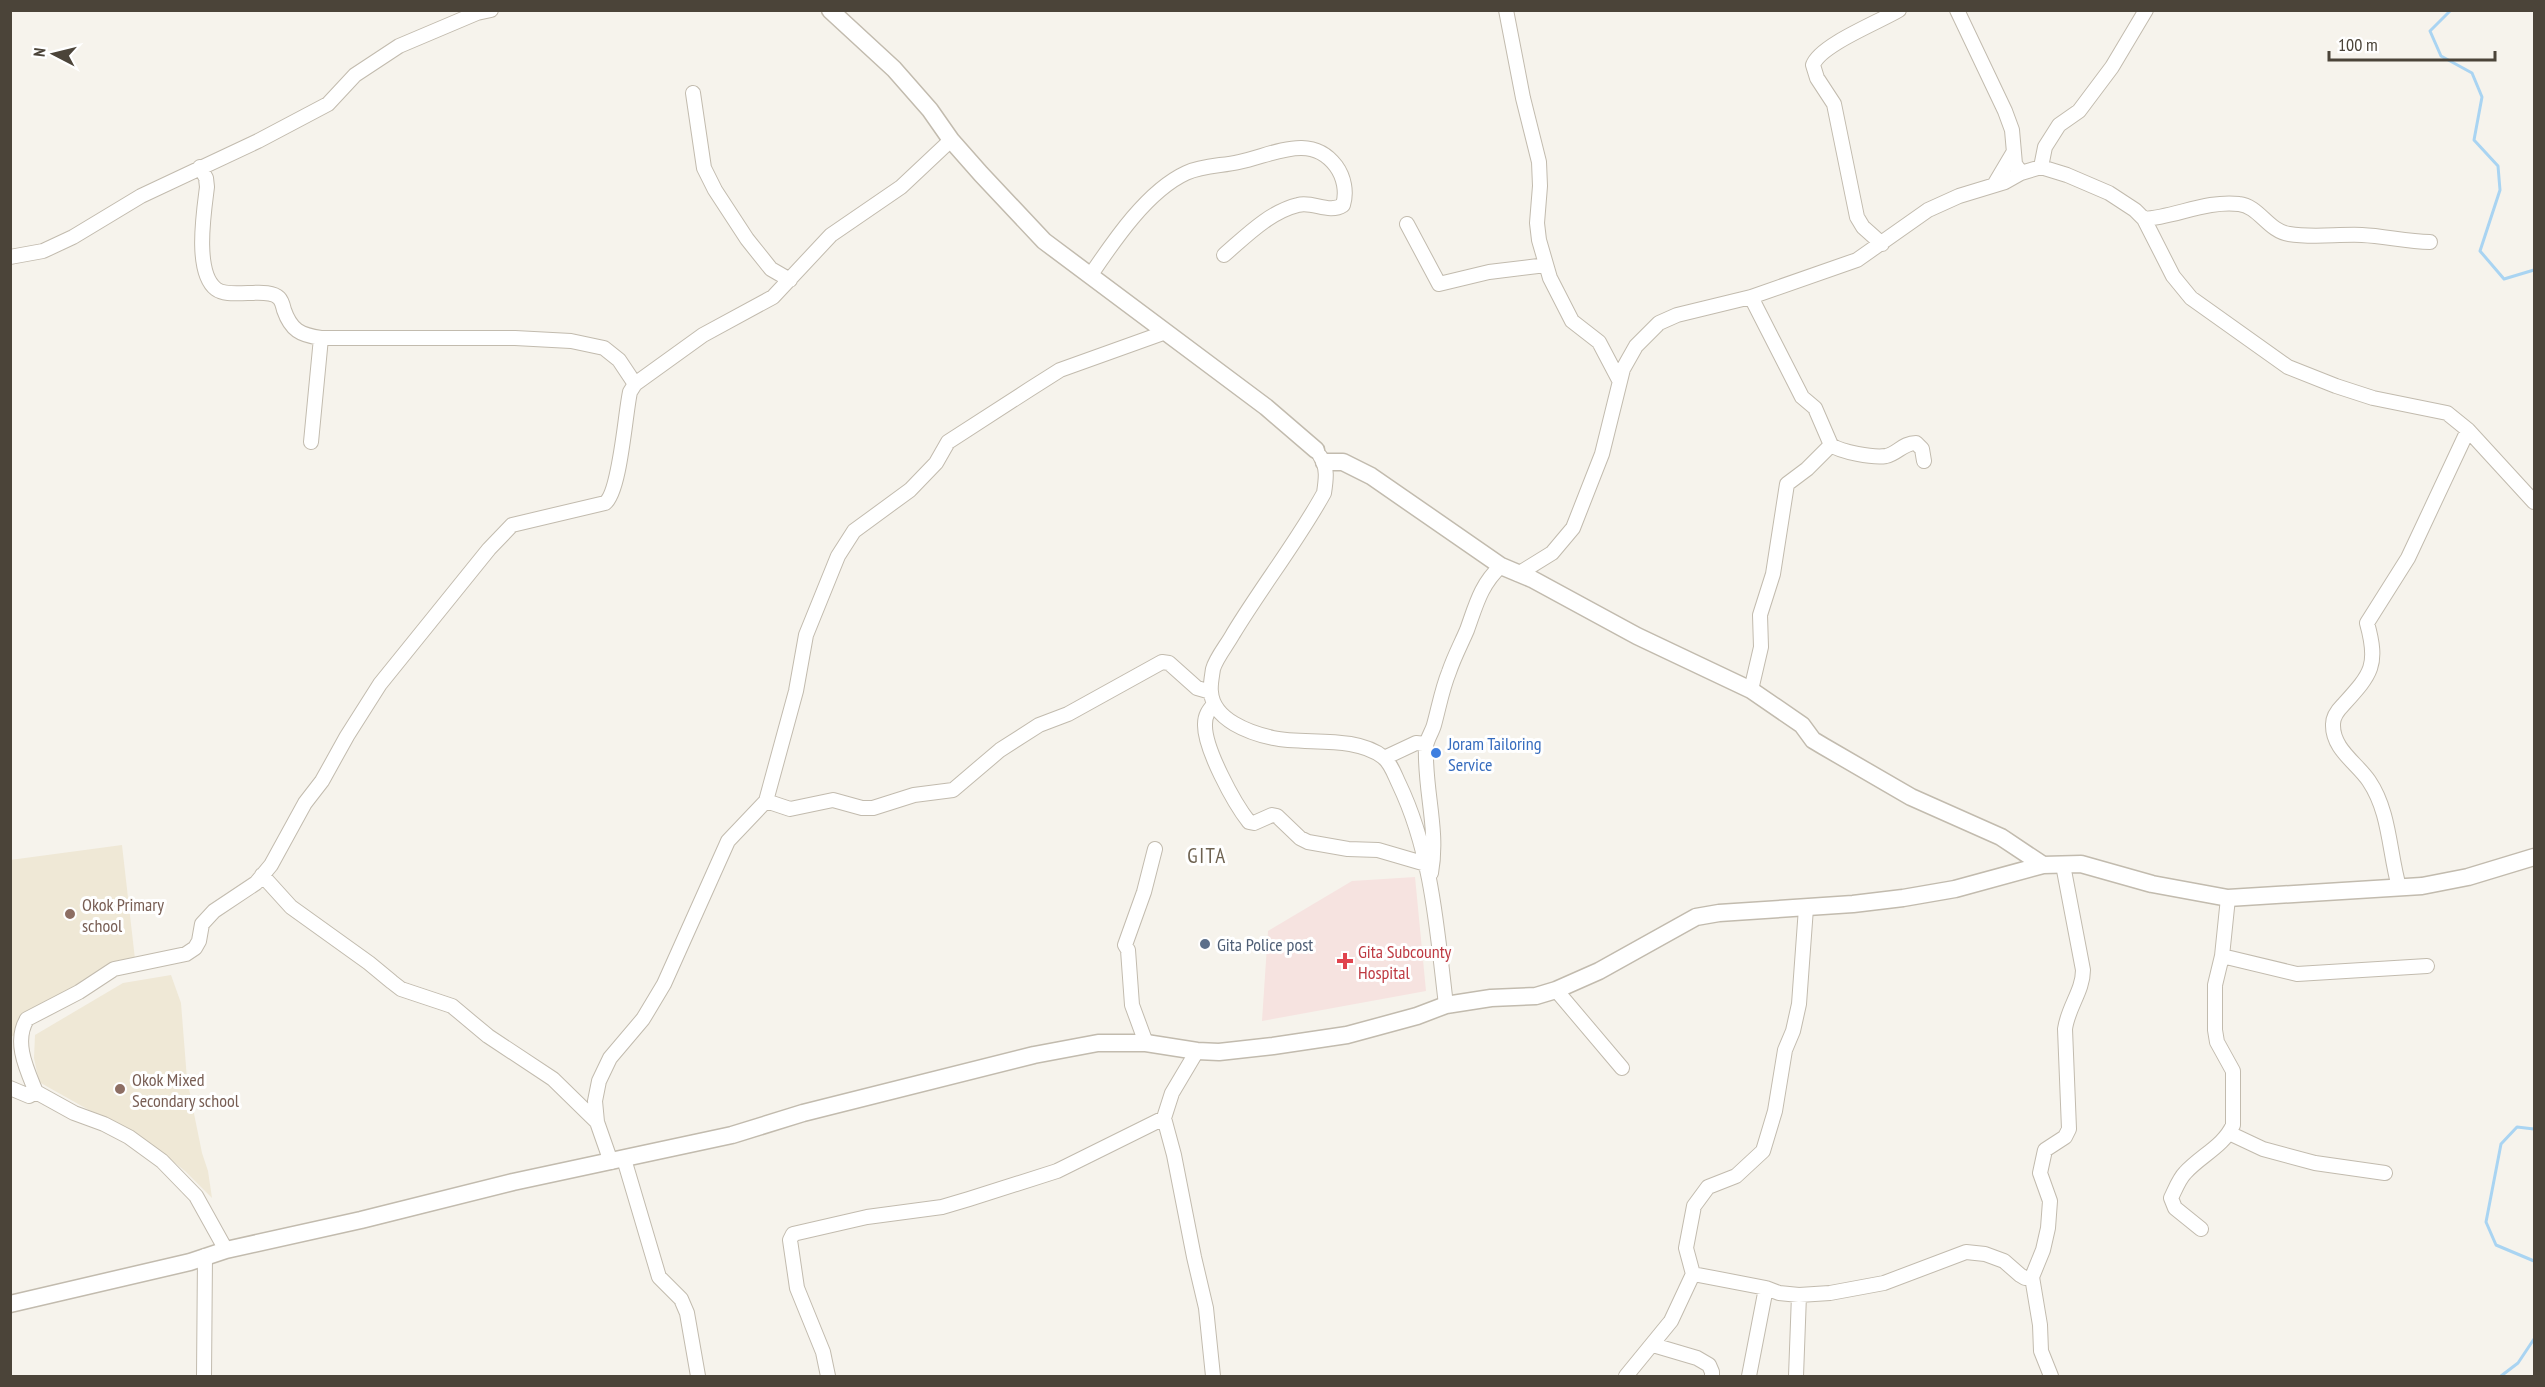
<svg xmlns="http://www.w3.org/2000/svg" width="2545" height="1387" viewBox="0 0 2545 1387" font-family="'PT Sans Narrow',sans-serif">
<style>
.education{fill:#efe8d6}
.medical{fill:#f6e3e0}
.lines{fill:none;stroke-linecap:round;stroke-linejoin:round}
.stream{stroke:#a9d4f2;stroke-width:3}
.minor-casing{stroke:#c2bbae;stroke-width:16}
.tertiary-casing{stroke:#c2bbae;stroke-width:19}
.minor{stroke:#fff;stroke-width:14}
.tertiary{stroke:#fff;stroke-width:16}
.shop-dot{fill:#3f7fe0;stroke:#fff;stroke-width:2}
.education-dot{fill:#8d6e63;stroke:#fff;stroke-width:2}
.service-dot{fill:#5c6f8a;stroke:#fff;stroke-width:2}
.health-dot{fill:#e0444e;stroke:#fff;stroke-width:2}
.labels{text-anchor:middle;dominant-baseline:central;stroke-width:6;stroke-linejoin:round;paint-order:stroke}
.shop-label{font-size:18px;fill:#366cbe;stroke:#fff;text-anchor:start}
.education-label{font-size:18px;fill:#785e54;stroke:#fff;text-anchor:start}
.service-label{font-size:18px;fill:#4e5e75;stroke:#fff;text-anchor:start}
.health-label{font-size:18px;fill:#be3a42;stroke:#fff;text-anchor:start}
.quarter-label{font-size:21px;letter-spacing:1.5px;fill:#6e6250;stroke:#fff}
</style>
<rect width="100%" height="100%" fill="#f6f3ec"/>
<path class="education" d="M122,845L136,968L121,973L11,1037L10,860Z
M171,975L181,1003L187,1079L202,1153L208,1171L212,1198L185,1171L155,1147L39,1082L34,1058L35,1035L123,983Z"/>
<path class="medical" d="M1415,877L1426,991L1262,1021L1268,931L1352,881Z"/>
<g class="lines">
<path class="stream" d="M2451,10L2430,31L2441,56L2472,73L2482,97L2474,140L2498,166L2500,190L2480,251L2504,279L2534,270
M2534,1129L2517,1127L2501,1144L2486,1222L2496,1245L2534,1261
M2501,1376L2518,1363L2534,1339"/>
<defs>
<path id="minor" d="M1506,10L1523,98L1539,162L1540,186L1537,223L1539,240L1550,278L1572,321L1599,342L1619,380
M1957,10L2005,111L2012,130L2015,164L2021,173
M693,93L704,168L715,190L747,239L771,269L790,280
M200,167L206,178L207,187C204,211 194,272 216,289C224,295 238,293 248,293C257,293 272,291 279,298C282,301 283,306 284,310C291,330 300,335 321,338L311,442
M2041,167L2045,147L2059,125L2079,111L2112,67L2146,10
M1994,185L2013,153
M2144,219C2175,217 2207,200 2239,204C2259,206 2268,231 2289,234C2312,238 2338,234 2362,235C2385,236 2407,242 2430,242
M1407,224L1439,284L1489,272L1546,265
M1882,244L1863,227L1857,217L1834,104L1817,78L1813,65C1820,45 1879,22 1899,10
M10,257L43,251L73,237L141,196L258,141L328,104L355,75L399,46L477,13L491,10
M1090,276C1113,242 1147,191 1186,173C1203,165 1222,166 1239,162C1273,155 1311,132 1336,166C1344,177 1347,192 1343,205C1329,214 1313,201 1298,205C1269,212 1245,237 1224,255
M1751,297L1802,397L1815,408L1831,445C1841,452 1873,458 1886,456C1897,454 1903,443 1916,443L1922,449L1924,461
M321,338H515L571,341L604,348L619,360L635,384
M1320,456C1328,467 1326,480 1324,493C1297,542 1262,586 1233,634C1227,645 1216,658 1213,669C1212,676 1210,686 1211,692C1213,720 1250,733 1273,738C1306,745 1355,735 1383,757C1391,763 1395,776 1399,784C1432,853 1437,930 1446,1005
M1518,574L1552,553L1573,528L1602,454L1623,369L1636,346L1659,323L1677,315L1751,297L1857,260L1928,210L1959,196L2005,182L2021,173L2041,167L2067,175L2109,193L2135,210L2144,219L2173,276L2191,298L2288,367L2336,386L2373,398L2447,413L2468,430L2534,502
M1751,690L1761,647L1760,615L1773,574L1787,484L1807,469L1831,445
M1214,704C1209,710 1205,715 1205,724C1204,748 1234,803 1249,822L1254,823L1272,815L1277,816L1300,838L1308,842L1348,849L1378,850L1426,864
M1384,758L1416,743L1426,744
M766,801L790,809L833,800L862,808H873L914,795L953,790L1000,750L1039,725L1068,714L1162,662L1169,663L1197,688L1211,692
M1431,873C1439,830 1424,789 1426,746C1427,739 1432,732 1434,725C1439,707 1442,689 1449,672C1454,657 1461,644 1467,630C1476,605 1481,584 1501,566
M262,875L291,907L369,963L392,982L401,989L452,1006L488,1036L553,1079L597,1122
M2399,887C2389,852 2390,812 2369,781C2357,763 2332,749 2333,724C2333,716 2338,710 2343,705C2371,674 2379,666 2367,623L2408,558L2468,430
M2222,956L2297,974L2427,966
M1556,990L1622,1068
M1146,1043L1132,1005L1128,950L1125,945L1144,892L1155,849
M1197,1051L1172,1093L1164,1118L1174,1155L1194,1257L1206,1308L1213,1376
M10,1088L29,1096L36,1092L74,1113L104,1124L129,1137L162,1161L196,1196L226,1250
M36,1092C27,1070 13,1042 27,1019L79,992L114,969L186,954L195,948L199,941L202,924L214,911L256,883L271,865L305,803L322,781L347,736L380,684L489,549L512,525L605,503C620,492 625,415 630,392L635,384L703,335L773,297L831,235L901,187L951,140
M2229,1133L2263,1149L2315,1163L2385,1173
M624,1159L659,1277L681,1299L687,1313L698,1376
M611,1162L597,1122L595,1101L599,1081L610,1058L643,1019L664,984L728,841L766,801L796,691L806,635L838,556L854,531L910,490L936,463L948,442L1030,389L1060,370L1166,332
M2201,1229L2175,1208L2171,1198C2175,1190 2179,1179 2185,1173C2200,1156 2224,1146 2233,1125V1071L2217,1042L2215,1030V985L2222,956L2228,898
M1693,1274L1766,1288L1779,1293L1799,1295L1830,1293L1884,1283L1966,1252L1985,1254L2004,1261L2020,1275L2025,1278L2032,1277
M1653,1345L1697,1358L1709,1365L1712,1372V1376
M204,1376L205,1256
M828,1376L823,1352L797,1288L790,1240L793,1234L867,1217L942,1207L969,1199L1057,1171L1164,1118
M1626,1376L1671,1321L1693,1274L1686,1248L1694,1206L1708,1187L1736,1176L1763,1151L1775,1111L1785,1050L1793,1031L1799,1004L1806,908
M1749,1376L1766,1288
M1796,1376L1799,1295
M2051,1376L2041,1351L2040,1325L2032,1277L2043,1250L2048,1228L2050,1201L2040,1173L2045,1150L2065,1137L2069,1129L2065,1029C2068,1007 2083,991 2083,970L2063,865"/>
<path id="tertiary" d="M830,10L894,69L930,110L951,140L981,174L1044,241L1266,407L1316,450
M1324,462H1343L1371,476L1501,566L1532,579L1637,636L1751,690L1802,725L1813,740L1823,746L1911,797L2001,837L2043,865
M10,1304L190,1262L226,1250L361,1220L513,1182L732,1135L803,1113L1034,1055L1098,1043H1146L1197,1051L1219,1052L1273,1046L1347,1035L1417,1016L1446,1005L1491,998L1536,996L1556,990L1599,971L1696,917L1719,913L1853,904L1903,898L1955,889L2043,865L2081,864L2152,884L2228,898L2422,886L2468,877L2534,857"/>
</defs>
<use href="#minor" class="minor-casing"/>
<use href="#tertiary" class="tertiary-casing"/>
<use href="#minor" class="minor"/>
<use href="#tertiary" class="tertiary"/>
</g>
<circle class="shop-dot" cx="1436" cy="753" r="6"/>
<g class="education-dot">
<circle cx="70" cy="914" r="6"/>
<circle cx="120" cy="1089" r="6"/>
</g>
<circle class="service-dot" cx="1205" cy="944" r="6"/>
<path class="health-dot" d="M1342 952h6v6h6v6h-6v6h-6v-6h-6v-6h6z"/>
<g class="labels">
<g class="shop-label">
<text x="1448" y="743">Joram Tailoring<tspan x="1448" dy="21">Service</tspan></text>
</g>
<g class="education-label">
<text x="82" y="904">Okok Primary<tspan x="82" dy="21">school</tspan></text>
<text x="132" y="1079">Okok Mixed<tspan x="132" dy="21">Secondary school</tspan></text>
</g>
<g class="service-label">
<text x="1217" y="944">Gita Police post</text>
</g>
<g class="health-label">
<text x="1358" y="951">Gita Subcounty<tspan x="1358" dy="21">Hospital</tspan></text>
</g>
<g class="quarter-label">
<text x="1207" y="855">GITA</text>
</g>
</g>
<rect width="2545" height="1387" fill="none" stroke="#4b4439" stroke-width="24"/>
<g transform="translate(54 54) rotate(277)" stroke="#ffffff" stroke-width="4.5" paint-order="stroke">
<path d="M0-4.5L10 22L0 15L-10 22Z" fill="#4b4439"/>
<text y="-9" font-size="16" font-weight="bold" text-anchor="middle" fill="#4b4439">N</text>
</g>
<path d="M2329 51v9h166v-9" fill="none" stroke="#4b4439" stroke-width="3"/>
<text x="2338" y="51" font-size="18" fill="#4b4439" stroke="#ffffff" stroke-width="4.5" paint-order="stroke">100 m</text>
</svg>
